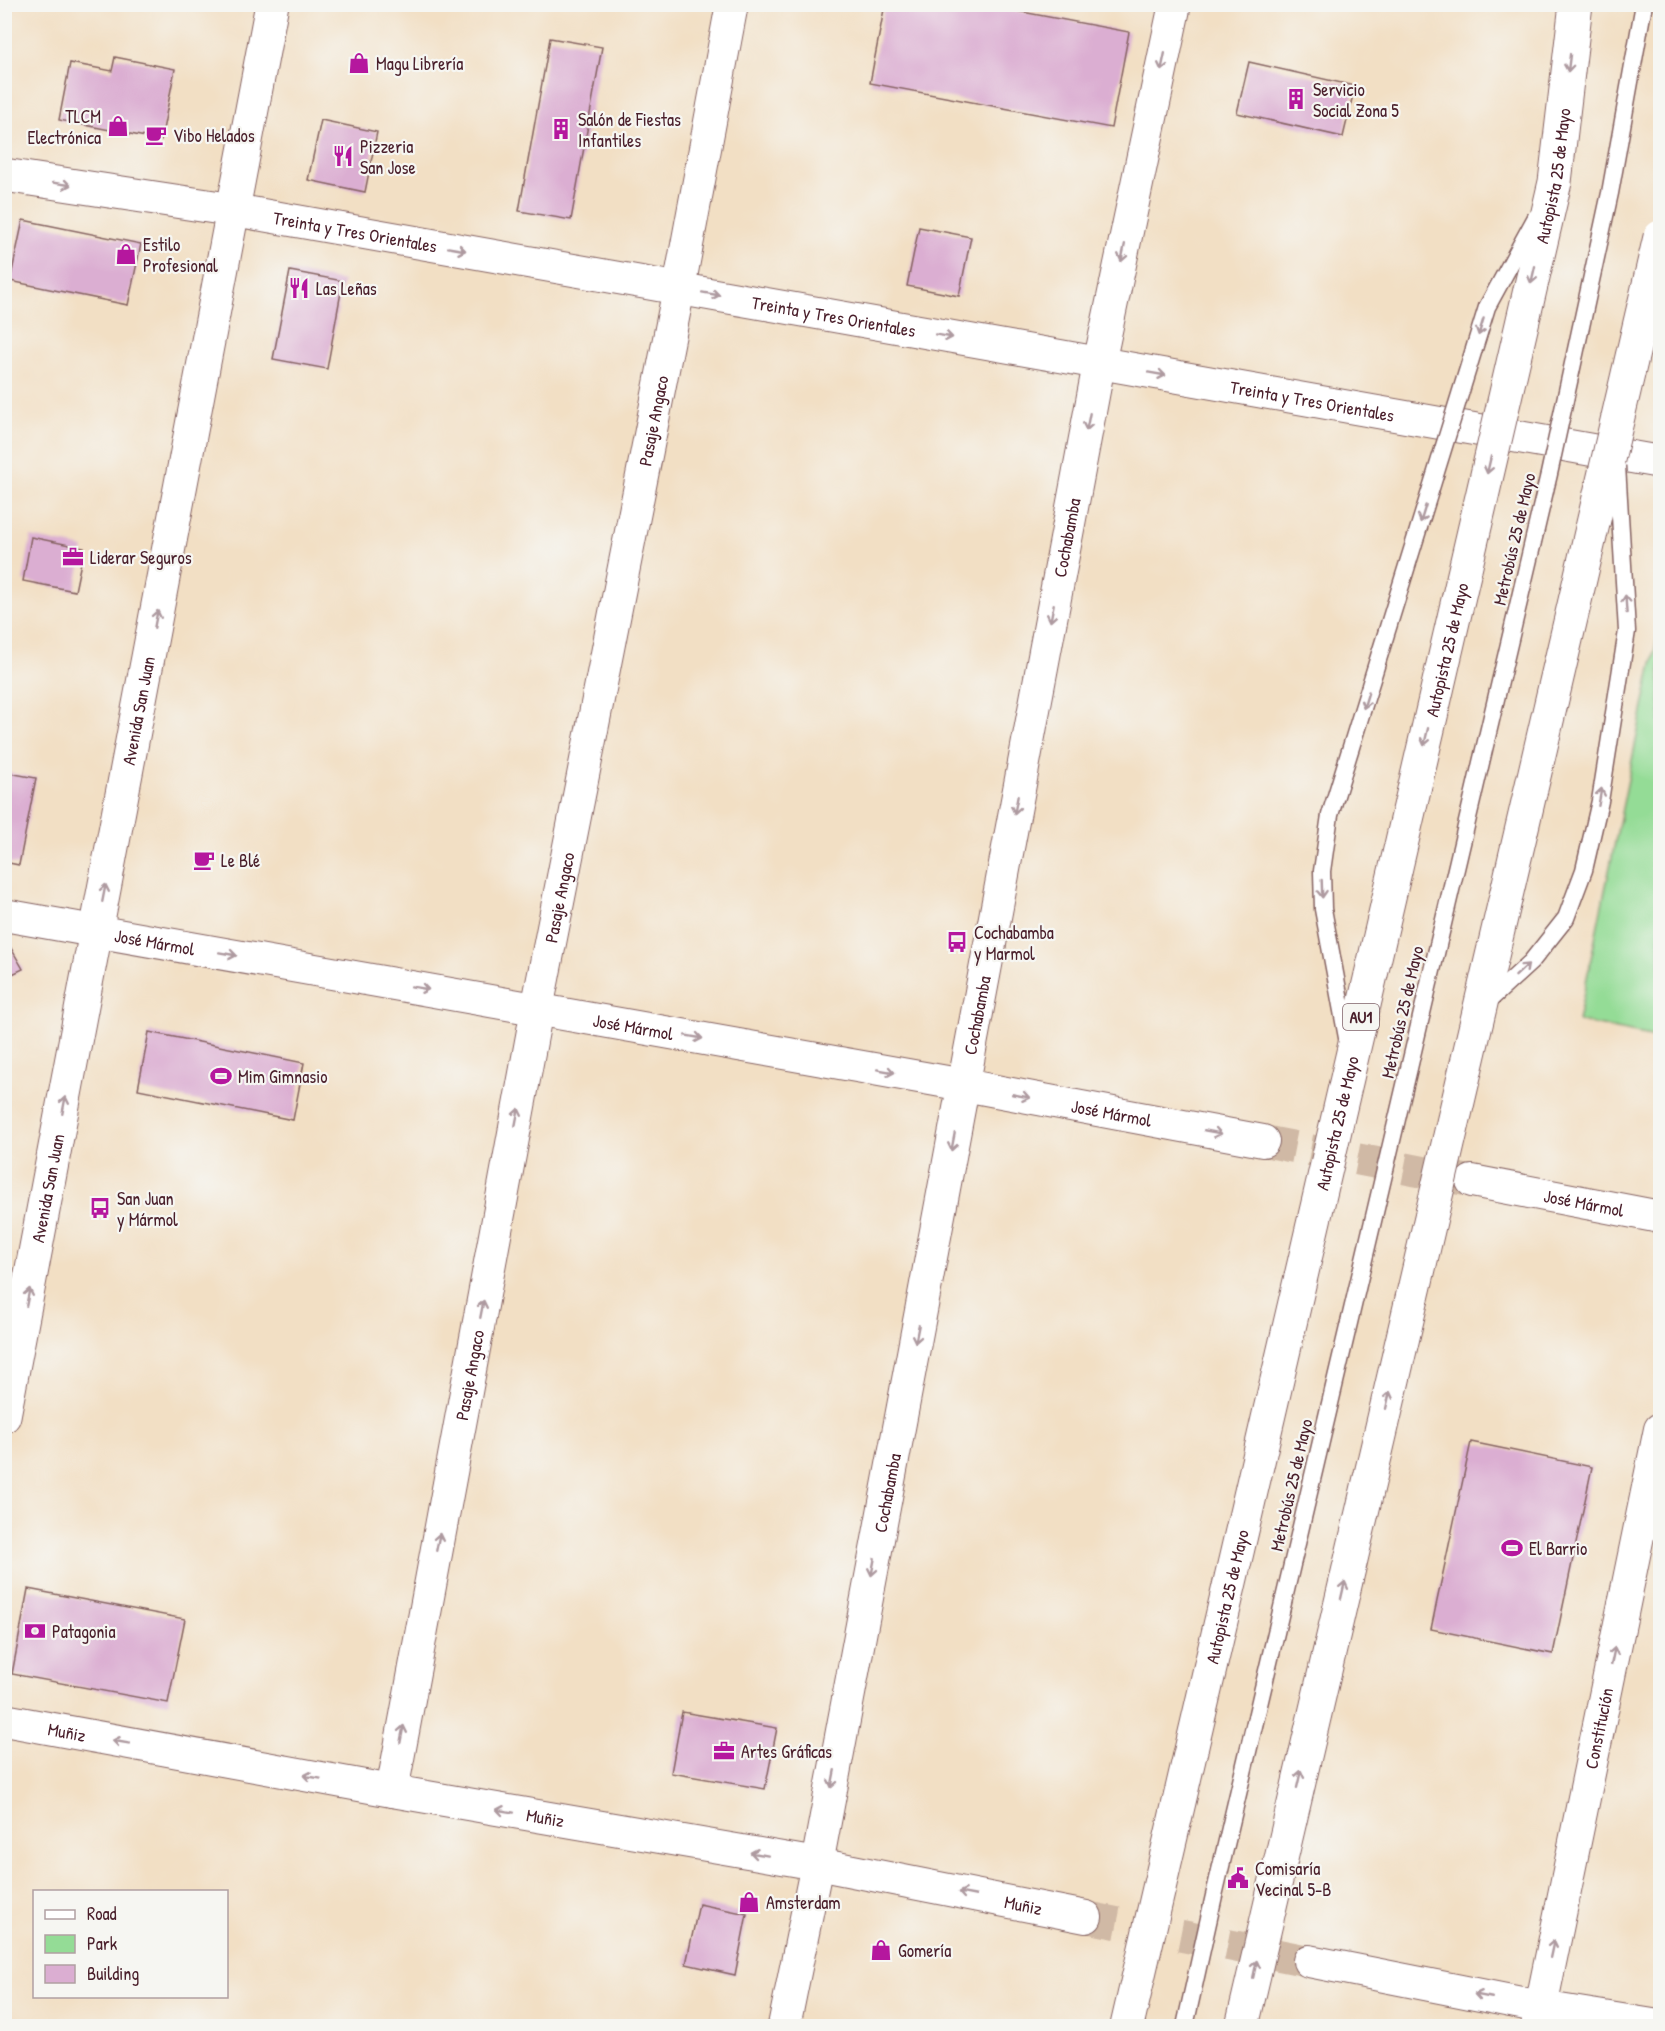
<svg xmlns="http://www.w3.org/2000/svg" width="1665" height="2031" viewBox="0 0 1665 2031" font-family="'Patrick Hand',sans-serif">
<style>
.green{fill:#94dc96;stroke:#6f7e60;stroke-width:1.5}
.building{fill:#dbaed2}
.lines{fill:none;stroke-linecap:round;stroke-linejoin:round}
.minor-tunnel{stroke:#d0b9a5;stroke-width:32;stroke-dasharray:32 16;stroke-linecap:butt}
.minor-casing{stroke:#856261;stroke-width:34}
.tertiary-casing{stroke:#856261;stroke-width:35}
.primary-casing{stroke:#856261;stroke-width:35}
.minor{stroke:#fff;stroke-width:32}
.tertiary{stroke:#fff;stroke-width:33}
.primary{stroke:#fff;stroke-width:33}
.service-bridge-casing{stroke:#856261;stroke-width:19;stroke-linecap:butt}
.motorway-bridge-casing{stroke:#856261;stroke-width:35;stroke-linecap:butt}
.service-bridge{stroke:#fff;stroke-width:16}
.motorway-bridge{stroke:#fff;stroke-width:33}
.oneway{stroke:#ae9aa0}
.labels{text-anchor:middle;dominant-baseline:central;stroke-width:4.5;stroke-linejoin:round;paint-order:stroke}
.shield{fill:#f6f6f2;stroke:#7e6067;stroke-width:1.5}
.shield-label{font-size:16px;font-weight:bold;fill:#4a1f2b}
.poi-label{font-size:18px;fill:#4a1f2b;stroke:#f6f6f2;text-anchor:start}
.street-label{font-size:18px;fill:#4a1f2b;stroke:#f6f6f2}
</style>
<rect width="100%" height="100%" fill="#f6f6f2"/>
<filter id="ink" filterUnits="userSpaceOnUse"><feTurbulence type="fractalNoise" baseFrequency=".0167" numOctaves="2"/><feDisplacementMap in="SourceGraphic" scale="12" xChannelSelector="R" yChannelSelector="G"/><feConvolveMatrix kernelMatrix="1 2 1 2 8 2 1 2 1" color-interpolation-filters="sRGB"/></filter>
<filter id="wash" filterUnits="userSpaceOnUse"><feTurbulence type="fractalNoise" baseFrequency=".008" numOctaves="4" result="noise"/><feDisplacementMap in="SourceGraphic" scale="24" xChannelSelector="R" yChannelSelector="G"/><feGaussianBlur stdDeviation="1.35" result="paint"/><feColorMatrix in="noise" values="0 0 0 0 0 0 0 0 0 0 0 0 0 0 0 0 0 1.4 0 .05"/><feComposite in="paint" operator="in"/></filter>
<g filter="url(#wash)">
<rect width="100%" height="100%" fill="#f2dfc4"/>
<path class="green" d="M1660,625V1038L1578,1021Z"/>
<g id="blocks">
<path class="building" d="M885,4H980L1129,32L1111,128L870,83Z
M550,38L602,47L571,220L519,211Z
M115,57L175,69L161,140L59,120L70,63L112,71Z
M1249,62L1355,86L1343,137L1237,113Z
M321,120L377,132L365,192L308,180Z
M23,220L141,244L128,305L10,281Z
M919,227L971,237L959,296L907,286Z
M290,271L343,281L327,369L273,359Z
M31,537L84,548L75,591L23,581Z
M4,772L36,778L19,865L4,862Z
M4,936L23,969L4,978Z
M149,1032L304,1063L293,1120L138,1089Z
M1471,1442L1592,1467L1553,1654L1431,1629Z
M28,1589L185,1619L168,1703L12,1674Z
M682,1712L777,1728L765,1789L671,1773Z
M699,1904L747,1914L735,1975L686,1964Z"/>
</g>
</g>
<g filter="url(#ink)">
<use href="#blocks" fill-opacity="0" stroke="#856261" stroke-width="1.5"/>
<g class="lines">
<path class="minor-tunnel" d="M1263,1141L1465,1180
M1086,1917L1309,1961"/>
<defs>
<g id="minor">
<path id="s1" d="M234,210L1660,462"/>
<path id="s2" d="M4,915L964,1085L1263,1141"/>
<path id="s3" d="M1472,1181L1660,1217"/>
<path id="s4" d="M4,1720L392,1791L817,1864L1086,1917"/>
<path id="s5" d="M392,1791L537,1009L679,288L732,4"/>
<path d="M1309,1961L1541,2007L1659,2026"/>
<path id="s6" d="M784,2026L817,1864L1099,364L1175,4"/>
<path id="s7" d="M1537,2026L1660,1429"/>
</g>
<path id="tertiary" d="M4,175L234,210"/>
<g id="primary">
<path id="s8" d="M4,1416L272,4"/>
</g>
</defs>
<use href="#minor" class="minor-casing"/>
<use href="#tertiary" class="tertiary-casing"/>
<use href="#primary" class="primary-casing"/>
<use href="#minor" class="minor"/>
<use href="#tertiary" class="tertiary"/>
<use href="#primary" class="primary"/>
<defs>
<path id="service-bridge" d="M1484,1005L1531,962L1566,918L1584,870L1600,801L1627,631L1617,466
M1348,1043L1323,909L1322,871L1330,815L1487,307L1536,217
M1185,2026L1213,1900L1549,474L1610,193L1644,4"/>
<g id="motorway-bridge">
<path id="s9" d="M1127,2026L1555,182L1576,4"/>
<path d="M1242,2026L1660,237"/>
</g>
</defs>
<use href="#service-bridge" class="service-bridge-casing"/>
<use href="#motorway-bridge" class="motorway-bridge-casing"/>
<use href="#service-bridge" class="service-bridge"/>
<use href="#motorway-bridge" class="motorway-bridge"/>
</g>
<defs><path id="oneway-shaft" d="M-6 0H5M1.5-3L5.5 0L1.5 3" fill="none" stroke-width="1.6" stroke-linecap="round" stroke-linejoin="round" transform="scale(1.5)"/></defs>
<g class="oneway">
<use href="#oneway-shaft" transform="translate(1163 62) rotate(102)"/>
<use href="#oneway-shaft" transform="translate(1569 63) rotate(97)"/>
<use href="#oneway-shaft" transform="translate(62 184) rotate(9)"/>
<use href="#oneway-shaft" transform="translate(457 249) rotate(10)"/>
<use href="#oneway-shaft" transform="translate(1123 253) rotate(102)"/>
<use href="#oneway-shaft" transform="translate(1533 275) rotate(103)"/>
<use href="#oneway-shaft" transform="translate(711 294) rotate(10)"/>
<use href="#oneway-shaft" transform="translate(1481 327) rotate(107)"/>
<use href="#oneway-shaft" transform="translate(944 336) rotate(10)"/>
<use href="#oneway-shaft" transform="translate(1157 374) rotate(10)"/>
<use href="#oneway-shaft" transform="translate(1088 422) rotate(101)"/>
<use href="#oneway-shaft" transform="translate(1489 465) rotate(103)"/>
<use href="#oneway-shaft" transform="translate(1423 514) rotate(107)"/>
<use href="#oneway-shaft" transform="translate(1626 604) rotate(-94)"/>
<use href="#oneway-shaft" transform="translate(1052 613) rotate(101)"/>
<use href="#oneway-shaft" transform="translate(156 619) rotate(-79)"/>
<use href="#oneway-shaft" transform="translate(1366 700) rotate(107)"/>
<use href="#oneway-shaft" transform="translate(1426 737) rotate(103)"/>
<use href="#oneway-shaft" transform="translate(1600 797) rotate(-80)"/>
<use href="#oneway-shaft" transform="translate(1016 805) rotate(101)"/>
<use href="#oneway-shaft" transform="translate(1322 889) rotate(88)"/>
<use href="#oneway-shaft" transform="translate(104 893) rotate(-79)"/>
<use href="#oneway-shaft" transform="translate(228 954) rotate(10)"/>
<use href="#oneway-shaft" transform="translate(1522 970) rotate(-43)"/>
<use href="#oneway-shaft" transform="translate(420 988) rotate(10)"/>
<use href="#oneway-shaft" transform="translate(694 1037) rotate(10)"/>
<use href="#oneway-shaft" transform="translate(886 1071) rotate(10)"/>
<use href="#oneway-shaft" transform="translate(1021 1096) rotate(11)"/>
<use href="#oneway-shaft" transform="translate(64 1105) rotate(-79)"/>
<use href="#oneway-shaft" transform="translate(517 1117) rotate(-79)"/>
<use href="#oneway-shaft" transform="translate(1213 1132) rotate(11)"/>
<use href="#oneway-shaft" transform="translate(953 1142) rotate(101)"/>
<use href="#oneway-shaft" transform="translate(28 1297) rotate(-79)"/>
<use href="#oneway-shaft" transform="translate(482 1309) rotate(-79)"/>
<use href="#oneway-shaft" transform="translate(917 1334) rotate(101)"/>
<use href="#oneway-shaft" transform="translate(1388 1400) rotate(-77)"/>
<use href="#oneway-shaft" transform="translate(438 1542) rotate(-79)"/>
<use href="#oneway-shaft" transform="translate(873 1567) rotate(101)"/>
<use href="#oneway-shaft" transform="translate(1343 1590) rotate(-77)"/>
<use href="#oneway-shaft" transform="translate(1613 1656) rotate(-78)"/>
<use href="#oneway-shaft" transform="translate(402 1734) rotate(-79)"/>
<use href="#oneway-shaft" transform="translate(121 1742) rotate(-170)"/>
<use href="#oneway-shaft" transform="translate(312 1777) rotate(-170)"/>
<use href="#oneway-shaft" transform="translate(833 1779) rotate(101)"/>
<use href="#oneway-shaft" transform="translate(1299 1779) rotate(-77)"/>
<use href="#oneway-shaft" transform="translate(505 1811) rotate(-170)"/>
<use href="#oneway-shaft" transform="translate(759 1854) rotate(-170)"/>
<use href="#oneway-shaft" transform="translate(967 1894) rotate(-169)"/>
<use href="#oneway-shaft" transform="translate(1552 1949) rotate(-78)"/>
<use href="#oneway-shaft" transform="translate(1255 1969) rotate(-78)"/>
<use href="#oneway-shaft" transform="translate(1483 1996) rotate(-169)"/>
</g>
</g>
<defs>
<symbol id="shop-bare" viewBox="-9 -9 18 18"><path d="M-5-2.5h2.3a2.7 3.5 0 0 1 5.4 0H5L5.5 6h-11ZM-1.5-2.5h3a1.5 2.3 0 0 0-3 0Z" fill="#b5179e" stroke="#f6f6f2" stroke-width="2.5" paint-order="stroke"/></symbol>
<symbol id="building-bare" viewBox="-9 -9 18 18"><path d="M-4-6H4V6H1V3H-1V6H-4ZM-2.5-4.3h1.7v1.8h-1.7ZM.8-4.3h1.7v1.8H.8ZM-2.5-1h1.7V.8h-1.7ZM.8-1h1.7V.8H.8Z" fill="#b5179e" stroke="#f6f6f2" stroke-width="2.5" paint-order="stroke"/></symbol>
<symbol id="cafe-bare" viewBox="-9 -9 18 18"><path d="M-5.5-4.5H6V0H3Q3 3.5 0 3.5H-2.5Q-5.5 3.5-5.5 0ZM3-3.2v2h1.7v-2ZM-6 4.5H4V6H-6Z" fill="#b5179e" stroke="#f6f6f2" stroke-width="2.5" paint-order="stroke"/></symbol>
<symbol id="restaurant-bare" viewBox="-9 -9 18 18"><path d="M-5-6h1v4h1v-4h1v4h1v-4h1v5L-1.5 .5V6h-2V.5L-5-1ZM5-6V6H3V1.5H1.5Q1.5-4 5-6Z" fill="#b5179e" stroke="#f6f6f2" stroke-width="2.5" paint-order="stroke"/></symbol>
<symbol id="office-bare" viewBox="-9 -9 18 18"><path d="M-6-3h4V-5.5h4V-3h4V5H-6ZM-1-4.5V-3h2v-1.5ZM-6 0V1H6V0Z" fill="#b5179e" stroke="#f6f6f2" stroke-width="2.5" paint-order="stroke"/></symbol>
<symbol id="bus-bare" viewBox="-9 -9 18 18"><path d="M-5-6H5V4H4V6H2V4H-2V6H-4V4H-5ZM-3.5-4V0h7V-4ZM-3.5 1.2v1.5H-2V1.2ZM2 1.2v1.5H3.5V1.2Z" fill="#b5179e" stroke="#f6f6f2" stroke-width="2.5" paint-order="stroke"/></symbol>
<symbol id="stadium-bare" viewBox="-9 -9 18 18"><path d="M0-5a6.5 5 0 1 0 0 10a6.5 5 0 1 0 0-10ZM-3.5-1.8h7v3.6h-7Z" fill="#b5179e" stroke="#f6f6f2" stroke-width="2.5" paint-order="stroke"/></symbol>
<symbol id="bank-bare" viewBox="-9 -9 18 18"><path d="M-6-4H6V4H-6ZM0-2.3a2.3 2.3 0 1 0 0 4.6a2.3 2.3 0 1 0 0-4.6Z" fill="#b5179e" stroke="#f6f6f2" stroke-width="2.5" paint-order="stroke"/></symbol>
<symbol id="civic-bare" viewBox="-9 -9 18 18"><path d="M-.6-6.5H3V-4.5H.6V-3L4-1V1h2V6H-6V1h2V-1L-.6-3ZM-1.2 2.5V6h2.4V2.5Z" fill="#b5179e" stroke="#f6f6f2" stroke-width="2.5" paint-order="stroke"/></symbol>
</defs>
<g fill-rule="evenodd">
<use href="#shop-bare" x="344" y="48" width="30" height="30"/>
<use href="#building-bare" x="1281" y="84" width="30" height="30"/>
<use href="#shop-bare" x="103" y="111" width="30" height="30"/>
<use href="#building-bare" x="546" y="114" width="30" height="30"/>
<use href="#cafe-bare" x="141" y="120" width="30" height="30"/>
<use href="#restaurant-bare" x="328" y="141" width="30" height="30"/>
<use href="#shop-bare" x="111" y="239" width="30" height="30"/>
<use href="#restaurant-bare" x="284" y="273" width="30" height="30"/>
<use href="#office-bare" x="58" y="542" width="30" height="30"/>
<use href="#cafe-bare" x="189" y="845" width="30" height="30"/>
<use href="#bus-bare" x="942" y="927" width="30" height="30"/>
<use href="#stadium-bare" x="206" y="1061" width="30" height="30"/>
<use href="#bus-bare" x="85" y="1193" width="30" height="30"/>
<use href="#stadium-bare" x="1497" y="1533" width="30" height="30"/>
<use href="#bank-bare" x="20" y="1616" width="30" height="30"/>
<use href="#office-bare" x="709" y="1736" width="30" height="30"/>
<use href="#civic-bare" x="1223" y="1863" width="30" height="30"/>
<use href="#shop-bare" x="734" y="1887" width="30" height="30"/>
<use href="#shop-bare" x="866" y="1935" width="30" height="30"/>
</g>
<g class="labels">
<rect class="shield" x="1343" y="1004" width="36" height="26" rx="4.5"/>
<g class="shield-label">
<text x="1361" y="1017">AU1</text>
</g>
<g class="poi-label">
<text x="376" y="63">Magu Librería</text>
<text x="1313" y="89">Servicio<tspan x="1313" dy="21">Social Zona 5</tspan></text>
<text x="101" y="116" text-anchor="end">TLCM<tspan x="101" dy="21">Electrónica</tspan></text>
<text x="578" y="119">Salón de Fiestas<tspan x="578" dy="21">Infantiles</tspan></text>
<text x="173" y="135">Vibo Helados</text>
<text x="360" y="146">Pizzeria<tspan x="360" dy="21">San Jose</tspan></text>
<text x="143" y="244">Estilo<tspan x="143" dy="21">Profesional</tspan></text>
<text x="316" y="288">Las Leñas</text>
<text x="90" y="557">Liderar Seguros</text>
<text x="221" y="860">Le Blé</text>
<text x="974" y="932">Cochabamba<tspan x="974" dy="21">y Marmol</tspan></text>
<text x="238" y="1076">Mim Gimnasio</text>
<text x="117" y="1198">San Juan<tspan x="117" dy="21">y Mármol</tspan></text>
<text x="1529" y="1548">El Barrio</text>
<text x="52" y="1631">Patagonia</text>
<text x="741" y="1751">Artes Gráficas</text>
<text x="1255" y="1868">Comisaría<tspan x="1255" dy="21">Vecinal 5-B</tspan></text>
<text x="766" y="1902">Amsterdam</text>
<text x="898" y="1950">Gomería</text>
</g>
<g class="street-label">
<text stroke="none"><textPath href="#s9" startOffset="1899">Autopista 25 de Mayo</textPath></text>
<text stroke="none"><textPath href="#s1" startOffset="123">Treinta y Tres Orientales</textPath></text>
<text stroke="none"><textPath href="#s1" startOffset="609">Treinta y Tres Orientales</textPath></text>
<text stroke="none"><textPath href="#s1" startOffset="1095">Treinta y Tres Orientales</textPath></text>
<text stroke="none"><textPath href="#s5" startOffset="1395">Pasaje Angaco</textPath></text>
<text stroke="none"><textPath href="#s6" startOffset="1515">Cochabamba</textPath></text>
<text transform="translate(1514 539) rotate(-77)">Metrobús 25 de Mayo</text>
<text stroke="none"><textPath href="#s9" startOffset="1413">Autopista 25 de Mayo</textPath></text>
<text stroke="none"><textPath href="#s8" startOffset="718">Avenida San Juan</textPath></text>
<text stroke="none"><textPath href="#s5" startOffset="909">Pasaje Angaco</textPath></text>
<text stroke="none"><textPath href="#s2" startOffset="153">José Mármol</textPath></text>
<text transform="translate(1402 1012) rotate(-77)">Metrobús 25 de Mayo</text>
<text stroke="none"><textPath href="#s6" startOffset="1029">Cochabamba</textPath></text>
<text stroke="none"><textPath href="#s2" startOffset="639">José Mármol</textPath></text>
<text stroke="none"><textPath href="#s2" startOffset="1125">José Mármol</textPath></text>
<text stroke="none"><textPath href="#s9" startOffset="927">Autopista 25 de Mayo</textPath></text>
<text stroke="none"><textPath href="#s8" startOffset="232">Avenida San Juan</textPath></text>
<text stroke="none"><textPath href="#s3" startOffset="114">José Mármol</textPath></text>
<text stroke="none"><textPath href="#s5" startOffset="423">Pasaje Angaco</textPath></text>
<text transform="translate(1291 1485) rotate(-77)">Metrobús 25 de Mayo</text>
<text stroke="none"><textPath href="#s6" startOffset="543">Cochabamba</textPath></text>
<text stroke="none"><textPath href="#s9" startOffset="441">Autopista 25 de Mayo</textPath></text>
<text stroke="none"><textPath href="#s7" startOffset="304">Constitución</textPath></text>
<text stroke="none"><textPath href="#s4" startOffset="64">Muñiz</textPath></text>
<text stroke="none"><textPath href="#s4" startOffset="550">Muñiz</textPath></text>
<text stroke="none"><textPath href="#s4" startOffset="1036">Muñiz</textPath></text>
</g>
</g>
<rect width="1665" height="2031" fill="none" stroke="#f6f6f2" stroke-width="24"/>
<rect x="33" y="1890" width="195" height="108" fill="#f6f6f2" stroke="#b1a0a2" stroke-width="1.5"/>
<rect x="45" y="1910" width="30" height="9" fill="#ffffff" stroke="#b1a0a2" stroke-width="1.5"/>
<text x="87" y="1920" font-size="18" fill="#4a1f2b">Road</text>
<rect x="45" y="1935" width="30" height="18" fill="#94dc96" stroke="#b1a0a2" stroke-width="1.5"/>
<text x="87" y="1950" font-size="18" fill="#4a1f2b">Park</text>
<rect x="45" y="1965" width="30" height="18" fill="#dbaed2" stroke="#b1a0a2" stroke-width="1.5"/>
<text x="87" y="1980" font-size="18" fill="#4a1f2b">Building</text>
</svg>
